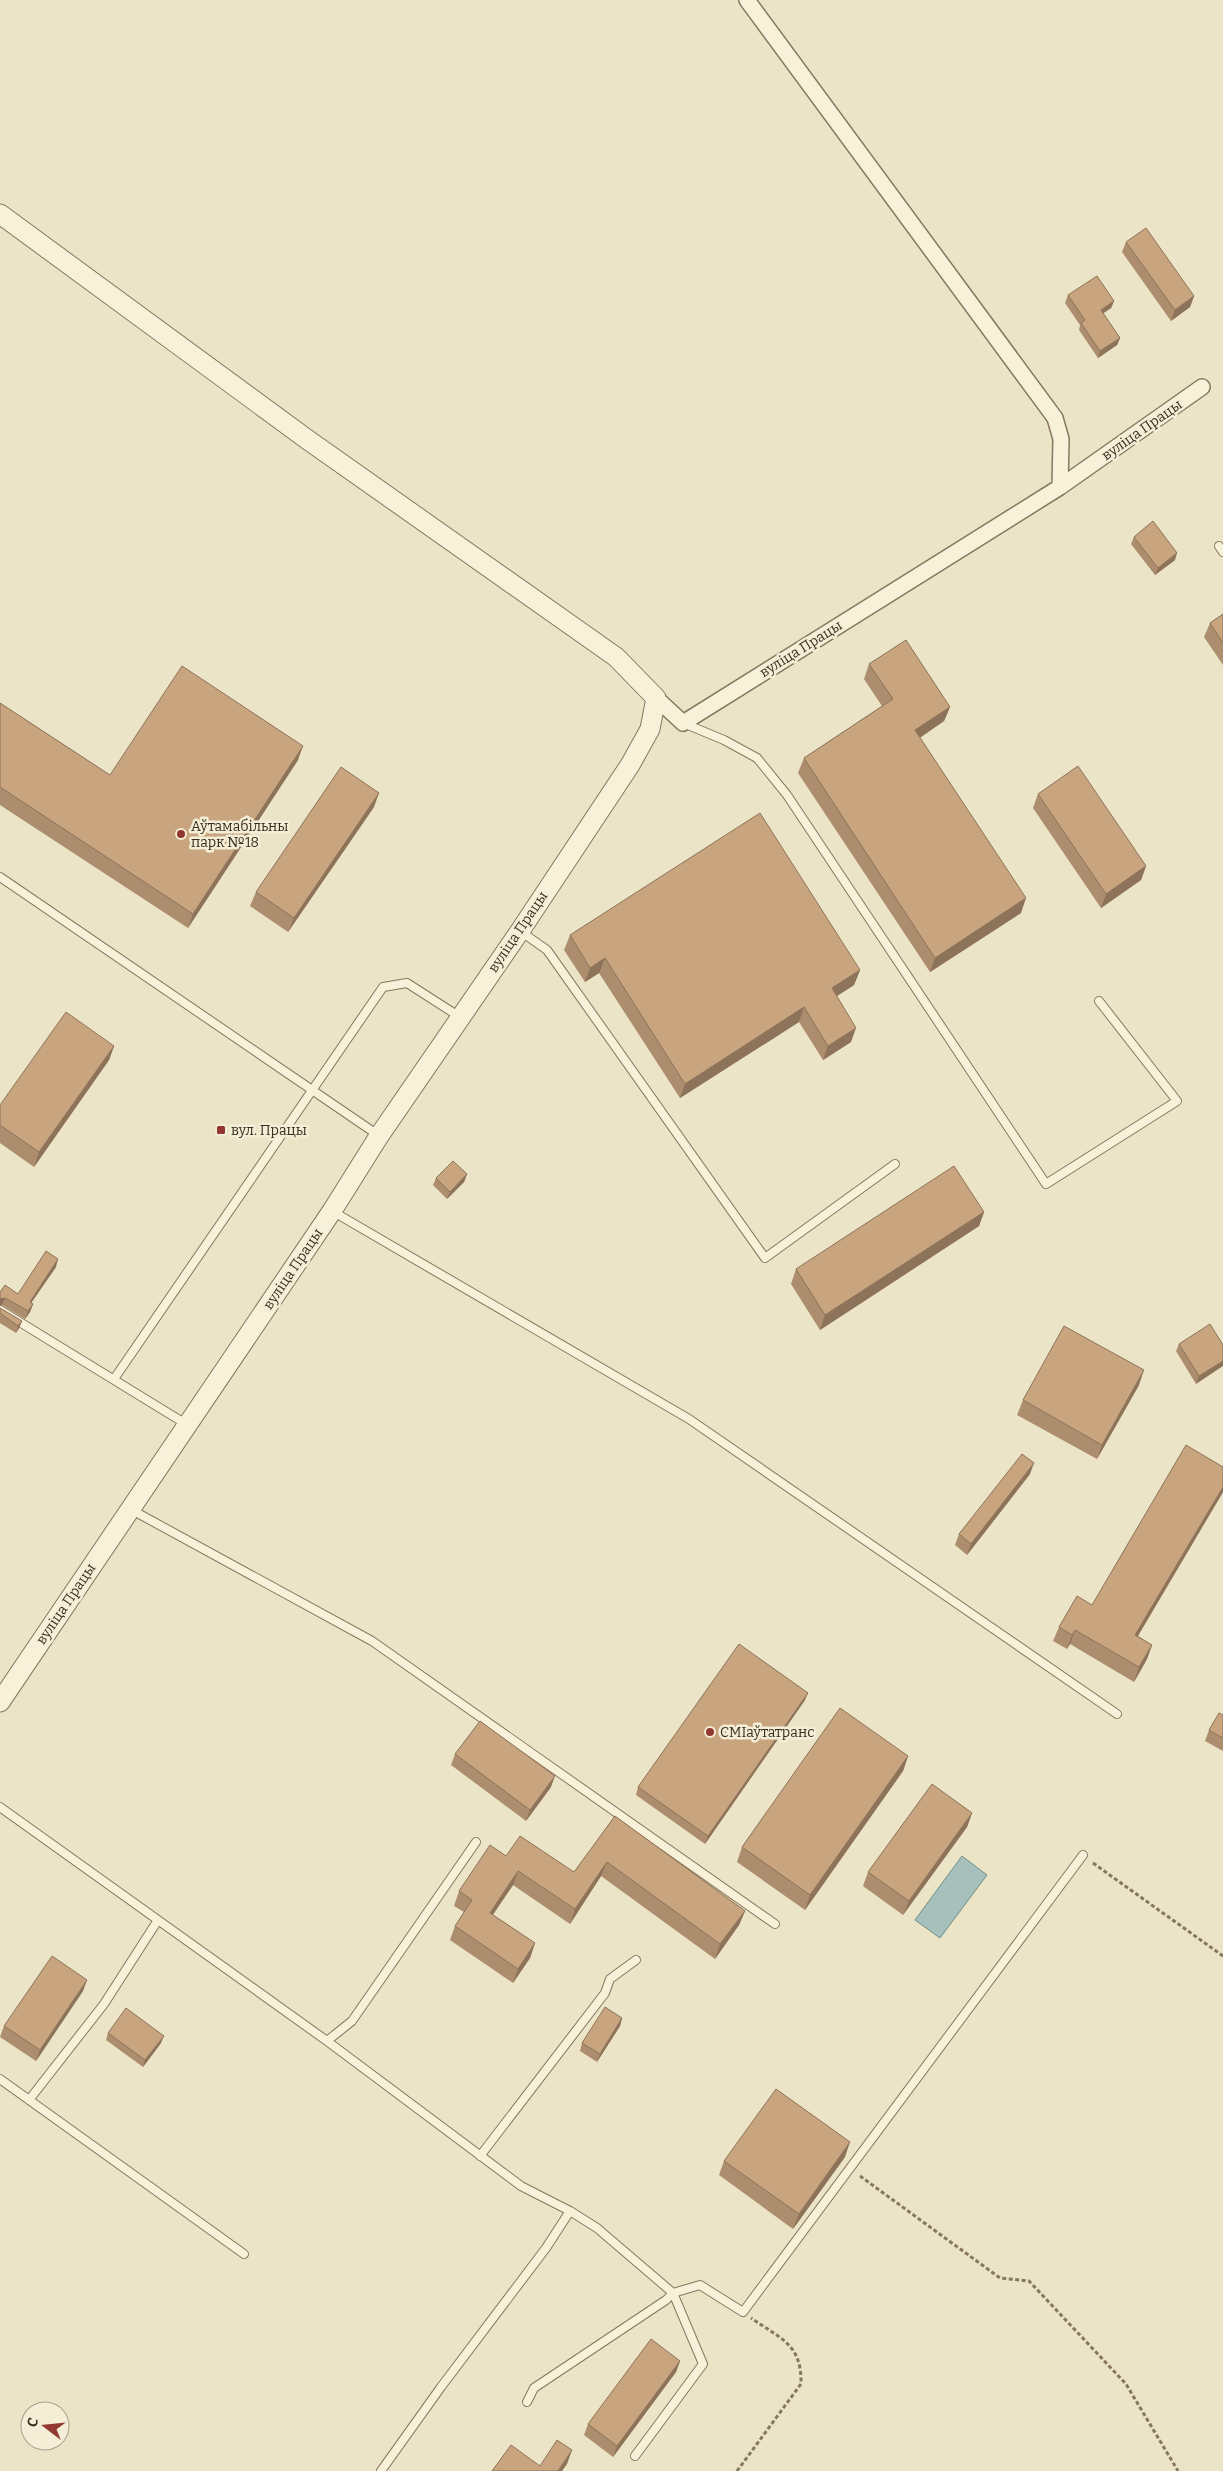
<svg xmlns="http://www.w3.org/2000/svg" width="1223" height="2471" viewBox="0 0 1223 2471" font-family="Bitter,serif">
<style>
.water{fill:#a8c0bb;stroke:#6f8e89}
.lines{fill:none;stroke-linecap:round;stroke-linejoin:round}
.service-casing{stroke:#87775d;stroke-width:10}
.minor-casing{stroke:#87775d;stroke-width:18}
.tertiary-casing{stroke:#87775d;stroke-width:21}
.path{stroke:#87775d;stroke-width:3;stroke-dasharray:4 2.5;stroke-linecap:butt}
.service{stroke:#f7f1da;stroke-width:8}
.minor{stroke:#f7f1da;stroke-width:15}
.tertiary{stroke:#f7f1da;stroke-width:19}
.wall{fill:#ac8d6d}
.shaded-wall{fill:#8c7359}
.building{fill:#c8a47f;stroke:#8c7359}
.poi-dot{fill:#933830;stroke:#f4eed6;stroke-width:2}
.labels{text-anchor:middle;dominant-baseline:central;stroke-width:5;stroke-linejoin:round;paint-order:stroke}
.street-label{font-size:14px;fill:#382e20;stroke:#f4eed6}
.poi-label{font-size:14px;fill:#382e20;stroke:#f4eed6;text-anchor:start}
</style>
<rect width="100%" height="100%" fill="#ece4c7"/>
<path class="water" d="M962,1856L987,1875L940,1938L915,1920Z"/>
<g class="lines">
<defs>
<path id="service" d="M1219,546L1223,552
M683,723L724,740L757,758L787,795L1046,1184L1177,1101L1099,1001
M0,877L378,1135
M520,931L547,950L765,1258L895,1164
M332,1211L689,1419L1117,1714
M0,1310L186,1424
M114,1379L383,987L407,983L460,1017
M130,1509L372,1641L775,1924
M0,1807L327,2041L521,2186L570,2211L546,2248L441,2387L381,2471
M327,2041L352,2021L476,1842
M0,2079L244,2254
M29,2100L104,2004L158,1920
M480,2156L605,1993L610,1979L636,1960
M570,2211L597,2228L673,2293L703,2364L635,2456
M527,2402L534,2388L666,2300L673,2293L700,2285L743,2312L1083,1855"/>
<path id="minor" d="M747,0L1055,418L1061,439L1060,487
M656,698L683,723L1060,487L1202,387"/>
<path id="tertiary" d="M0,214L308,440L616,657L656,698L650,729L630,765L520,931L379,1136L332,1211L0,1702"/>
</defs>
<use href="#service" class="service-casing"/>
<use href="#minor" class="minor-casing"/>
<use href="#tertiary" class="tertiary-casing"/>
<path class="path" d="M1093,1863L1223,1956
M860,2176L1000,2278L1029,2281L1126,2384L1178,2471
M737,2471L801,2384C802,2344 781,2339 751,2318"/>
<use href="#service" class="service"/>
<use href="#minor" class="minor"/>
<use href="#tertiary" class="tertiary"/>
</g>
<path class="wall" d="M1126,242L1194,296L1190,307L1171,321L1122,252Z
M1068,295L1114,301L1111,308L1103,313L1120,338L1117,345L1098,358L1079,330L1080,325L1065,303Z
M1134,537L1175,560L1155,575L1131,544Z
M1223,614V665L1204,637L1210,623Z
M869,664L950,707L944,721L920,738L1021,913L930,972L798,773L804,758L882,706L864,679Z
M0,703L110,775L298,760L188,928L0,805Z
M1038,794L1146,866L1141,880L1101,908L1033,808Z
M374,807L288,932L250,906L256,892Z
M570,935L860,970L854,985L837,996L851,1042L823,1060L799,1022L680,1098L599,973L585,982L564,950Z
M114,1046L109,1060L34,1167L0,1143V1105Z
M467,1174L464,1182L447,1199L433,1185L436,1178Z
M984,1212L979,1226L820,1330L791,1284L796,1269Z
M56,1267L31,1303L33,1304L30,1312L25,1319L2,1305L0,1306V1292L18,1294Z
M0,1308L22,1321L19,1328L16,1333L0,1323Z
M1179,1344L1223,1345L1196,1384L1176,1351Z
M1139,1385L1097,1459L1017,1415L1023,1400Z
M1030,1474L967,1555L955,1545L959,1534Z
M1223,1492L1138,1636L1152,1645L1147,1659L1134,1682L1070,1644L1067,1649L1053,1641L1059,1627L1092,1605Z
M805,1700L705,1844L636,1795L638,1787Z
M1223,1715V1751L1205,1741L1209,1730Z
M455,1754L551,1787L526,1821L451,1765Z
M908,1756L903,1771L805,1910L737,1862L742,1847Z
M972,1813L967,1827L903,1915L863,1886L868,1872Z
M615,1816L745,1911L739,1925L715,1959L601,1876L570,1924L513,1885L493,1915L535,1943L530,1958L513,1983L450,1940L455,1926L464,1912L454,1906L459,1891L506,1856L574,1872Z
M83,1991L36,2061L0,2037L4,2026Z
M622,2018L620,2026L597,2062L580,2051L582,2043Z
M108,2033L161,2043L143,2067L106,2040Z
M845,2157L793,2229L719,2175L724,2161Z
M680,2361L676,2372L613,2457L584,2435L588,2424Z"/>
<path class="shaded-wall" d="M1194,296L1190,307L1171,321L1175,310Z
M1114,301L1111,308L1098,317L1101,310Z
M1120,338L1117,345L1098,358L1100,351Z
M1177,553L1175,560L1155,575L1158,568Z
M950,707L944,721L910,744L915,730Z
M303,746L298,760L188,928L193,914Z
M379,793L374,807L288,932L294,918Z
M1146,866L1141,880L1101,908L1106,894Z
M1026,898L1021,913L930,972L935,958Z
M605,958L599,973L585,982L590,968Z
M860,970L854,985L826,1003L832,988Z
M804,1007L799,1022L680,1098L685,1084Z
M856,1028L851,1042L823,1060L828,1046Z
M114,1046L109,1060L34,1167L39,1152Z
M467,1174L464,1182L447,1199L450,1192Z
M984,1212L979,1226L820,1330L825,1315Z
M58,1259L56,1267L27,1309L30,1302Z
M5,1298L2,1305L0,1306V1299Z
M33,1304L30,1312L25,1319L28,1311Z
M22,1321L19,1328L16,1333L18,1326Z
M1223,1361V1366L1196,1384L1199,1376Z
M1144,1370L1139,1385L1097,1459L1102,1445Z
M1034,1463L1030,1474L967,1555L971,1544Z
M1223,1487V1492L1130,1649L1135,1635Z
M1075,1630L1070,1644L1067,1649L1072,1635Z
M1152,1645L1147,1659L1134,1682L1139,1667Z
M808,1693L805,1700L705,1844L708,1836Z
M908,1756L903,1771L805,1910L810,1895Z
M555,1776L551,1787L526,1821L530,1810Z
M972,1813L967,1827L903,1915L909,1901Z
M607,1862L601,1876L570,1924L575,1909Z
M518,1871L513,1885L484,1927L490,1913Z
M745,1911L739,1925L715,1959L720,1944Z
M535,1943L530,1958L513,1983L518,1969Z
M87,1980L83,1991L36,2061L40,2050Z
M622,2018L620,2026L597,2062L600,2054Z
M164,2036L161,2043L143,2067L145,2060Z
M850,2142L845,2157L793,2229L799,2214Z
M680,2361L676,2372L613,2457L617,2446Z
M572,2450L567,2464L562,2471H558Z"/>
<path class="building" d="M1146,228L1194,296L1175,310L1126,242Z
M1097,276L1114,301L1101,310L1120,338L1100,351L1081,323L1085,320L1068,295Z
M1153,521L1177,553L1158,568L1134,537Z
M1223,614V643L1210,623Z
M906,640L950,707L915,730L1026,898L935,958L804,758L893,699L869,664Z
M182,666L303,746L193,914L0,787V703L110,775Z
M1078,766L1146,866L1106,894L1038,794Z
M341,767L379,793L294,918L256,892Z
M760,813L860,970L832,988L856,1028L828,1046L804,1007L685,1084L605,958L590,968L570,935Z
M66,1012L114,1046L39,1152L0,1125V1105Z
M453,1161L467,1174L450,1192L436,1178Z
M954,1166L984,1212L825,1315L796,1269Z
M46,1251L58,1259L30,1302L33,1304L28,1311L5,1298L0,1299V1292L5,1285L18,1294Z
M0,1308L22,1321L18,1326L0,1313Z
M1210,1324L1223,1345V1361L1199,1376L1179,1344Z
M1064,1326L1144,1370L1102,1445L1023,1400Z
M1186,1445L1223,1467V1487L1135,1635L1152,1645L1139,1667L1075,1630L1072,1635L1059,1627L1077,1596L1092,1605Z
M1022,1454L1034,1463L971,1544L959,1534Z
M739,1644L808,1693L708,1836L638,1787Z
M840,1708L908,1756L810,1895L742,1847Z
M1219,1713L1223,1715V1738L1209,1730Z
M480,1721L555,1776L530,1810L455,1754Z
M932,1784L972,1813L909,1901L868,1872Z
M615,1816L745,1911L720,1944L607,1862L575,1909L518,1871L490,1913L535,1943L518,1969L455,1926L472,1900L459,1891L490,1845L506,1856L520,1836L574,1872Z
M52,1956L87,1980L40,2050L4,2026Z
M605,2007L622,2018L600,2054L582,2043Z
M126,2008L164,2036L145,2060L108,2033Z
M776,2089L850,2142L799,2214L724,2161Z
M651,2339L680,2361L617,2446L588,2424Z
M557,2440L572,2450L558,2471H492L511,2445L540,2466Z"/>
<g class="poi-dot">
<circle cx="181" cy="834" r="5"/>
<rect x="216" y="1125" width="10" height="10" rx="2.5"/>
<circle cx="710" cy="1732" r="5"/>
</g>
<g class="labels">
<g class="street-label">
<text transform="translate(1142 430) rotate(-35)">вуліца Працы</text>
<text transform="translate(801 649) rotate(-32)">вуліца Працы</text>
<text transform="translate(518 932) rotate(-56)">вуліца Працы</text>
<text transform="translate(293 1269) rotate(-56)">вуліца Працы</text>
<text transform="translate(66 1604) rotate(-56)">вуліца Працы</text>
</g>
<g class="poi-label">
<text x="191" y="826">Аўтамабільны<tspan x="191" dy="16">парк №18</tspan></text>
<text x="231" y="1130">вул. Працы</text>
<text x="720" y="1732">СМІаўтатранс</text>
</g>
</g>
<g transform="translate(45 2426) rotate(286)"><circle r="24" fill="#f4eed6" stroke="#a9a18d"/>
<path d="M0-4L9 19L0 12L-9 19Z" fill="#933830"/>
<text y="-8" font-size="14" font-weight="bold" text-anchor="middle" fill="#382e20">С</text>
</g>
</svg>
